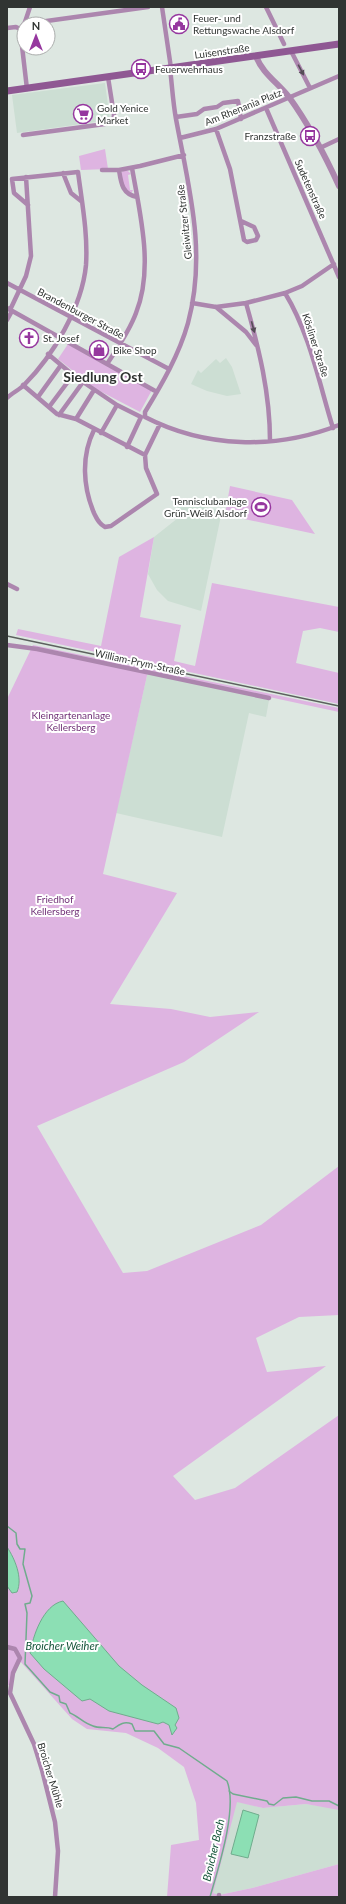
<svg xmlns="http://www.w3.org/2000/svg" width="346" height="1904" viewBox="0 0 346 1904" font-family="Lato,sans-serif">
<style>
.built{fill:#ccded3}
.green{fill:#deb4e1}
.water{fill:#8cdfb4;stroke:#70ac8d}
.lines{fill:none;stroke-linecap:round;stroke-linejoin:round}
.stream{stroke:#70ac8d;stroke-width:1.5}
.minor{stroke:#ac86ae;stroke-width:4.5}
.tertiary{stroke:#ac86ae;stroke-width:6}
.secondary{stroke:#8f5893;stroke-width:7}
.rail{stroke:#5c615e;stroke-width:1.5}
.oneway{fill:#554d57}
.labels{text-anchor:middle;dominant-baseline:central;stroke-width:4;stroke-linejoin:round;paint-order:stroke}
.poi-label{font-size:10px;fill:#303432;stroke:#fff;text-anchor:start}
.street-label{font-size:10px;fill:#303432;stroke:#fff}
.park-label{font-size:10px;fill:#713077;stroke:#fff}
.water-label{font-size:11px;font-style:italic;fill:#135338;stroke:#fff}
.district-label{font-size:14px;font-weight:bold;fill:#303432;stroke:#fff}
</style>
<rect width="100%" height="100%" fill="#dde7e1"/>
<path class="built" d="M105,83L110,120L17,133L12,95Z
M226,358L232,367L241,394L227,396L207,391L191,384L198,370L201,373L216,359L220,363Z
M186,503L222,511L201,611L168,601L157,590L148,574L154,537L178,518L173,510Z
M148,671L269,700L266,717L249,713L222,837L116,813Z
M235,1801L263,1808L306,1804L339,1809V1864L252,1888L219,1895L212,1893Z"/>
<path class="green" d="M105,149L108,169L81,170L79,156Z
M123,171H128L131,174L128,175L130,190H133L131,194L123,185L121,173Z
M68,344L152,390L140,412L96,389L58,359Z
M230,486L292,500L315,534L225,515Z
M154,537L140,617L181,625L174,661L195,666L212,583L339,607V632L320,628L303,631L296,663L339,673V704L16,635L18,629L101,646L119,557Z
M33,645L339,708V712L148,671L103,874L177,893L110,1004L171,1009L210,1017L259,1012L184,1062L37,1126L123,1273L147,1271L261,1225L339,1166V1315L299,1317L256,1338L267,1372L326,1366L173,1476L195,1500L235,1488L339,1415V1810L306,1804L263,1808L237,1802L213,1893L219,1895L252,1888L339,1864V1897H167L171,1845L199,1840L196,1803L184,1767L158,1748L126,1733L87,1729L72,1719L20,1661L14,1672L11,1687L7,1684V699Z"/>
<path class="water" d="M7,1547C15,1559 23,1578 17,1592L12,1593L7,1586Z
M63,1601L119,1666L142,1685L176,1708L179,1718L175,1725L177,1728L172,1735L169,1725L163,1722L158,1724L109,1711L90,1699L82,1701L44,1669L30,1653C33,1636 43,1605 63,1601Z
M243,1810L259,1815L248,1858L231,1854Z"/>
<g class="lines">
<path class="stream" d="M7,1526L16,1533L17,1544L20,1549H25L23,1564L32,1596L30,1603L25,1604L27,1613L25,1664L50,1692L59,1696L60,1702L66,1704L70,1713C78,1716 83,1723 93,1726C100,1729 106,1726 113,1729C120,1724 124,1721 132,1724L135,1731H154L164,1744L179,1748L227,1781C238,1808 218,1869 210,1897
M229,1791L233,1794L267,1801L269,1804L274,1805L283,1798L296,1797L312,1801H329L339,1806"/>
<path class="minor" d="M162,7L171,68
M266,7L284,44
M25,22L32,23L148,7
M7,28L16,27L20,29
M291,51L310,88
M170,68C172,85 173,103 176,119C189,189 207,252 188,323C179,355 162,384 145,412V417C205,448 276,450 339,425
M27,89L20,29L25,22L30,7
M266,108L339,277
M176,117L197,114L204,109L217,107L223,103L238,101L241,119
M216,129L230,169L244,240L247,242L256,240L258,236L254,227L241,221
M23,135L105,124L113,121L114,115L108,77
M180,138L216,129L339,76
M322,147L339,139
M102,170H119
M63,173L71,193L81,201
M137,197C122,194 121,183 119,170L140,166L184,155
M7,283L169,369
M285,293C310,334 319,383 333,428
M192,303L216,307L246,303L285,293L302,286L334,264
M246,303C259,349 270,393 270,441
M216,307L246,332L256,345
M7,308L157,392
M10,310L26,276L31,256L26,177
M7,320L12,311
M48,354L73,375L49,407
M107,364C118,347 129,332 136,313C154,268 140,214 132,168
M23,385L57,414L76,419L145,455
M38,397L61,365
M7,398C12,393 19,390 24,385C53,356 82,307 86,265C88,234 82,203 78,172L12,179L14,193L28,205
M59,415L83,382L117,405L141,417L127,447
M76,419L94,390
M94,430C81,456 83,487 94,513C97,519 99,524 105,527L111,526L157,494L146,468L145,455L160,424
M101,433L117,405
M7,584L17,589
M7,645L37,649L269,698
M7,1647L15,1649L20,1658L13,1673L10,1693L34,1744L42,1770L55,1822L58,1851L55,1897
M219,1897V1895"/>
<path class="tertiary" d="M256,56C262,73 278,83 289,97C310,126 324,153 339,186"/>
<path class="secondary" d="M7,91L339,44"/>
<path class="rail" d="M7,636L339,706"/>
</g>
<defs><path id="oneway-solid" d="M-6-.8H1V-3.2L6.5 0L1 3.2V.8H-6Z"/></defs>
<g class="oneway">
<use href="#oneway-solid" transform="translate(301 70) rotate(62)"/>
<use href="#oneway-solid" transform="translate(253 327) rotate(75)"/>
</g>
<defs>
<symbol id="civic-ring" viewBox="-11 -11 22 22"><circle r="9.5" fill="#fff" stroke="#96379f" stroke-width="1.5"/><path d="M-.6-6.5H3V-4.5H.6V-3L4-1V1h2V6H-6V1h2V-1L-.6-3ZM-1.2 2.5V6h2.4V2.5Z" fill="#96379f"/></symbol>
<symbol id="bus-ring" viewBox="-11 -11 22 22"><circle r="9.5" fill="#fff" stroke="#96379f" stroke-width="1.5"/><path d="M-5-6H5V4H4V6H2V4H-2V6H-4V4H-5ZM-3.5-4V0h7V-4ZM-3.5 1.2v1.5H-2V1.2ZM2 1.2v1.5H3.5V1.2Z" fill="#96379f"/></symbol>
<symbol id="supermarket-ring" viewBox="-11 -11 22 22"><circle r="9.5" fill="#fff" stroke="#96379f" stroke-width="1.5"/><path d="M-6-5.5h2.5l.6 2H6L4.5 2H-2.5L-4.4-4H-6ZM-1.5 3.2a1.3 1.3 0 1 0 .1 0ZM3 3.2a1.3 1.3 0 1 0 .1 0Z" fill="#96379f"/></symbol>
<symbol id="church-ring" viewBox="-11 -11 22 22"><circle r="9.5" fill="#fff" stroke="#96379f" stroke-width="1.5"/><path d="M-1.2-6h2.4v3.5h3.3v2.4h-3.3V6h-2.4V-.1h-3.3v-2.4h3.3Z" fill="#96379f"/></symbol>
<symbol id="shop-ring" viewBox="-11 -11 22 22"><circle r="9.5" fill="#fff" stroke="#96379f" stroke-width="1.5"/><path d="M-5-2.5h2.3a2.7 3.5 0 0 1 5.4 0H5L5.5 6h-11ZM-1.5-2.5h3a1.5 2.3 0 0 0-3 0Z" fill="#96379f"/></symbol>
<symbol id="stadium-ring" viewBox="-11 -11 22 22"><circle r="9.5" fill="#fff" stroke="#96379f" stroke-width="1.5"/><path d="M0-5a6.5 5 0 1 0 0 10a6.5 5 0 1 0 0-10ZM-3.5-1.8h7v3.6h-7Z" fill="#96379f"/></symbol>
</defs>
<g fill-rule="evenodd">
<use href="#civic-ring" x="168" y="13" width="22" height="22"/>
<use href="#bus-ring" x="130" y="58" width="22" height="22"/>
<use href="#supermarket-ring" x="72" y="103" width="22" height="22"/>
<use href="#bus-ring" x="299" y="125" width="22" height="22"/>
<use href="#church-ring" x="18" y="327" width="22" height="22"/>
<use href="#shop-ring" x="88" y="339" width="22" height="22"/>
<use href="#stadium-ring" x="250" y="496" width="22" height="22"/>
</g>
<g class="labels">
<g class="poi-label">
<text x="193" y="18">Feuer- und<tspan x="193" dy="12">Rettungswache Alsdorf</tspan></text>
<text x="155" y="69">Feuerwehrhaus</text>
<text x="97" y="108">Gold Yenice<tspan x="97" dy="12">Market</tspan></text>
<text x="296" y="136" text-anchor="end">Franzstraße</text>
<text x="43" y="338">St. Josef</text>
<text x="113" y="350">Bike Shop</text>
<text x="247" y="501" text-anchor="end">Tennisclubanlage<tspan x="247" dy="12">Grün-Weiß Alsdorf</tspan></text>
</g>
<g class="street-label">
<text transform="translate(222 51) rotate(-8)">Luisenstraße</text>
<text transform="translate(243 107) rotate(-22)">Am Rhenania Platz</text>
<text transform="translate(311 189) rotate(66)">Sudetenstraße</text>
<text transform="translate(184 222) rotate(-96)">Gleiwitzer Straße</text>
<text transform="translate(81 313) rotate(28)">Brandenburger Straße</text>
<text transform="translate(316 345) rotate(72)">Kösliner Straße</text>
<text transform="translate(140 662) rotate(12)">William-Prym-Straße</text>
<text transform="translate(51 1775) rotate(73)">Broicher Mühle</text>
</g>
<g class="park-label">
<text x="71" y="715">Kleingartenanlage<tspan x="71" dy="12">Kellersberg</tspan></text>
<text x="55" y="899">Friedhof<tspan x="55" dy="12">Kellersberg</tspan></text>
</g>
<g class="water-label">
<text x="62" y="1645">Broicher Weiher</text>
<text transform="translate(213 1850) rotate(-77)">Broicher Bach</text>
</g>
<g class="district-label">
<text x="103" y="376">Siedlung Ost</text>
</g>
</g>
<rect width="346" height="1904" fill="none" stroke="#303432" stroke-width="16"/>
<g transform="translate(36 36)"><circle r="19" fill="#ffffff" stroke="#acaead"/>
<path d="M0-3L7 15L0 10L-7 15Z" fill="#96379f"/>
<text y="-6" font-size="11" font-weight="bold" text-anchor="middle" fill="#303432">N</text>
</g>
</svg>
